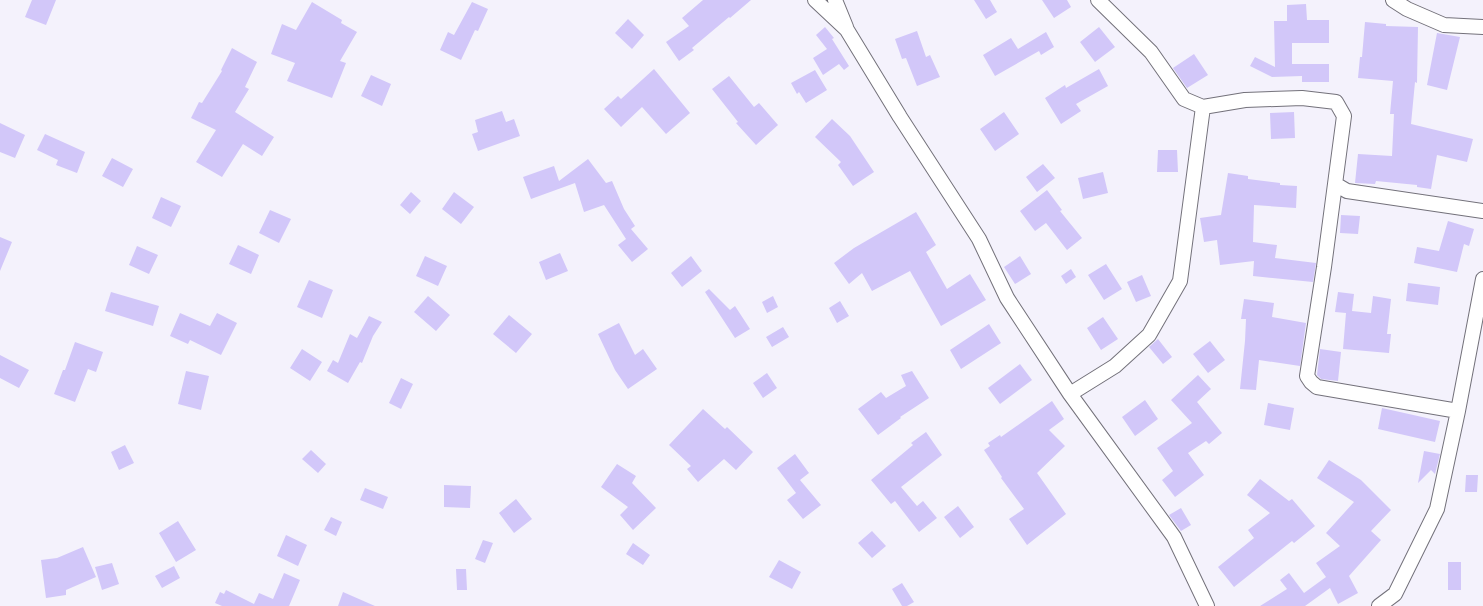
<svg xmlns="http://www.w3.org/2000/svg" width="1483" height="606" viewBox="0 0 1483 606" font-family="'Noto Serif',serif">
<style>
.building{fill:#d2c7f9}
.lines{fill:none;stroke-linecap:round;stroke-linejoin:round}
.minor-casing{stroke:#73717a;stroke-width:16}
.minor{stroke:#fff;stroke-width:14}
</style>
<rect width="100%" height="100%" fill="#f4f2fc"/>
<path class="building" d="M32,0H56L46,25L25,17Z
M703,0H751L730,18L729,17L692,48L694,50L679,61L666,42L689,26L682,18Z
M974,0H990L997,12L986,19Z
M1042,0H1067L1071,7L1054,18Z
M312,2L342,20L341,23L357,32L340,61L346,63L332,98L287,81L295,63L271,54L282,24L296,30Z
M472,2L488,9L478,31L475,30L461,60L440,50L448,32L454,35Z
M1306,4L1307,20H1329V43H1292V64H1329V82H1302V76L1272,77L1250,66L1255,57L1275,67L1274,21H1287V5Z
M628,19L644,35L632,49L615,33Z
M1365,22L1386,24V26L1418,27L1417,83L1415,82L1411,124L1473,139L1467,162L1437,155L1431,189L1417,187V185L1376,181L1375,184L1355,183L1358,154L1392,156L1394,114H1390L1393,81L1358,78L1360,57H1362Z
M825,27L834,38L832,39L849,66L844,70L839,64L823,75L813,58L827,49L816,35Z
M1099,27L1115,47L1095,62L1080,42Z
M917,31L926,57L930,55L940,77L917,86L906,58L902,59L895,39Z
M1046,32L1054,47L1041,55L1039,51L995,76L983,55L1011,38L1018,49Z
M1437,33L1460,37L1447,90L1427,85Z
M232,48L257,62L245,87L249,89L235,112L274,137L262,156L243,144L222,177L196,162L216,130L191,118L199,102L202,103L222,71L221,70Z
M1194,54L1208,75L1187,88L1173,68Z
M654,69L690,113L666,134L642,107L621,127L604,109L618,96L621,99Z
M1099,69L1108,86L1076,104L1081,111L1061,124L1045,98L1065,85L1066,88Z
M815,70L827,90L806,103L799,92L797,94L791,83Z
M371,75L391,84L382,106L361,96Z
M729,76L754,107L759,103L778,125L756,145L736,123L738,122L712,89Z
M502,111L506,122L514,119L520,136L478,151L472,134L478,132L475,120Z
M1004,112L1019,134L995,151L980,129Z
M1294,112L1295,138L1271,139L1270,113Z
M832,119L850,136L874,172L853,186L838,165L841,162L815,137Z
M0,123L25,135L15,158L0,152Z
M45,134L85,152L77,173L56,165L58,160L37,150Z
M1158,150H1177L1178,172H1157Z
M112,158L133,169L123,187L102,176Z
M588,159L606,183L612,181L624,209L635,226L631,229L648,249L632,262L618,245L626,239L604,205L584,212L575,183L531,199L523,177L554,166L559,181Z
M1043,164L1055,178L1037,192L1026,177Z
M1103,172L1108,193L1083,199L1078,178Z
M1228,173L1248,176V179L1280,183V185L1297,186L1296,208L1254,205L1253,242L1277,245L1275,258L1316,263L1313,282L1253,276L1254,261L1220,265L1217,240L1204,242L1200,218L1221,215Z
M1047,190L1062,210L1060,211L1082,238L1067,250L1046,223L1035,231L1020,211Z
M411,192L421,201L410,214L400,205Z
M454,192L474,207L461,224L442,209Z
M161,197L181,206L171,227L152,218Z
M270,210L291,219L279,243L259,233Z
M916,212L936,245L926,252L947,289L970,274L986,300L941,326L910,271L872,291L862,273L849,284L834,263L854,248Z
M1341,215L1360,216L1358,234L1340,233Z
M1448,221L1474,229L1469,246L1464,244L1457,272L1414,263L1417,247L1439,251Z
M0,237L12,242L0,271Z
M238,245L259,255L251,274L229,264Z
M137,246L158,255L149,274L129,265Z
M560,253L568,271L546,280L539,262Z
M425,256L447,266L438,286L416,276Z
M691,256L702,271L682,287L671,273Z
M1020,256L1031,274L1015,284L1004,267Z
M1106,264L1122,289L1104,300L1088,275Z
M1071,269L1076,277L1066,284L1061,276Z
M1142,275L1151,296L1136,302L1127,282Z
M309,280L333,290L322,318L297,307Z
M1408,283L1440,287L1438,305L1406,301Z
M709,289L730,310L735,306L750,329L735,338L705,292Z
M111,292L159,306L153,326L105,311Z
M1338,292L1354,294L1352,311L1371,313L1373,296L1391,299L1387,334H1391L1389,353L1343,349L1346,313L1335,312Z
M428,296L450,315L436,331L414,312Z
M773,296L778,307L767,313L762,302Z
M1244,299L1274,303L1272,317L1306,323L1300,366L1259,360L1256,390L1240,389L1245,341L1246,319H1241Z
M840,301L849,316L837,323L829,308Z
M180,313L210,326L217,313L237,323L221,355L190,340L188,344L170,336Z
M509,315L532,334L516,353L493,334Z
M369,316L382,322L373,336L362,363L360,362L348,383L327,371L333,360L338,363L350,334L357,338Z
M1103,317L1118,339L1101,350L1087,328Z
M619,323L635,355L643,349L657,369L628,389L615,370L598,334Z
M989,324L1001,343L961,369L950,350Z
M783,327L789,337L772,347L766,337Z
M1158,339L1172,357L1163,364L1149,347Z
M1210,341L1225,360L1208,373L1193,354Z
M75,342L103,352L96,372L88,369L75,402L54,394L63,370H65Z
M302,349L322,362L310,381L290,368Z
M1320,349L1341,352L1338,381L1321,379L1317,375Z
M0,355L29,370L19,388L0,378Z
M1020,364L1032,380L1000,404L988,388Z
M186,371L209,376L201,410L178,404Z
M912,371L929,398L900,417L901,418L878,435L858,409L881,392L886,398L906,386L901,375Z
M767,373L777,388L763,398L753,383Z
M1198,375L1211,389L1197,402L1222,433L1209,444L1206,441L1188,453L1204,475L1175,497L1162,480L1173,471L1157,448L1192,423L1171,400Z
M401,378L413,384L401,409L389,403Z
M1145,400L1158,419L1135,436L1122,417Z
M1052,401L1064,419L1049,430L1065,446L1037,473L1066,514L1027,545L1009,519L1024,509L1001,478L1002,477L984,450L990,446L988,443L1000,435L1001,437Z
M1268,403L1294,408L1290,430L1264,425Z
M1382,408L1440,421L1435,442L1378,429Z
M703,409L725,429L727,427L753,452L736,470L724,459L698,482L687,469L691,466L669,445Z
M926,432L942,455L901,487L917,506L923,501L937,518L919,532L895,501L891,504L871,480L913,445L911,443Z
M125,445L134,463L119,470L111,452Z
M311,450L326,464L318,473L302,459Z
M1424,451L1440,454L1435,474L1431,470L1418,483Z
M795,454L809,473L800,480L821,505L803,519L787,500L796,493L777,468Z
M1329,460L1361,480L1391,510L1371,531L1381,540L1349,576L1358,593L1338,604L1330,588L1305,606H1260L1287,589L1280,580L1289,573L1304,593L1326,577L1316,563L1340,546L1326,533L1354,502L1317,478Z
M617,464L636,476L632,483L656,508L633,530L620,515L628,507L601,487Z
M1466,475H1478L1477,492H1465Z
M1260,479L1289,501L1292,499L1315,526L1294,543L1292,541L1234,587L1218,567L1254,538L1248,530L1270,513L1247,495Z
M444,485L471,486L470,508L444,507Z
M365,488L388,497L383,509L360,500Z
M516,499L532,519L514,533L499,513Z
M958,506L974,527L960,538L944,517Z
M1181,508L1191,525L1181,531L1169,515Z
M331,517L342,522L336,536L324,530Z
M178,521L196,550L176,562L159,533Z
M872,531L886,546L872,558L858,543Z
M286,535L307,545L298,566L277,556Z
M483,540L493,543L485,563L475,559Z
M633,543L650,555L643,565L626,554Z
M83,547L96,577L66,590V595L46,598L41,560L57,558Z
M779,560L801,572L792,589L769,577Z
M1448,562H1461V590H1448Z
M112,563L119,584L102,590L95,567Z
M174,566L180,578L162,588L155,576Z
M456,569H466L467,590H457Z
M284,573L300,580L289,606H222L215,603L220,592L224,594L226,590L254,604L259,593L273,599Z
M902,583L914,602L907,606H902L892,589Z
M343,592L375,606H338Z"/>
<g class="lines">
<defs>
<path id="minor" d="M815,0L847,30L900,117L979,239L1007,298L1070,394L1174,537L1207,606
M835,0L846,27
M1098,0L1151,52L1184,99L1203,107L1245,100L1302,98L1336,102L1344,116L1335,184L1347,191L1483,211
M1393,0L1407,9L1444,25L1483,27
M1335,184L1324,267L1307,376L1311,382L1317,387L1458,411
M1070,394L1115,366L1149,335L1180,281L1203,107
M1379,606L1395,594L1437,509L1458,411L1483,279"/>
</defs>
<use href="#minor" class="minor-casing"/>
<use href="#minor" class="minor"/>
</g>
</svg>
